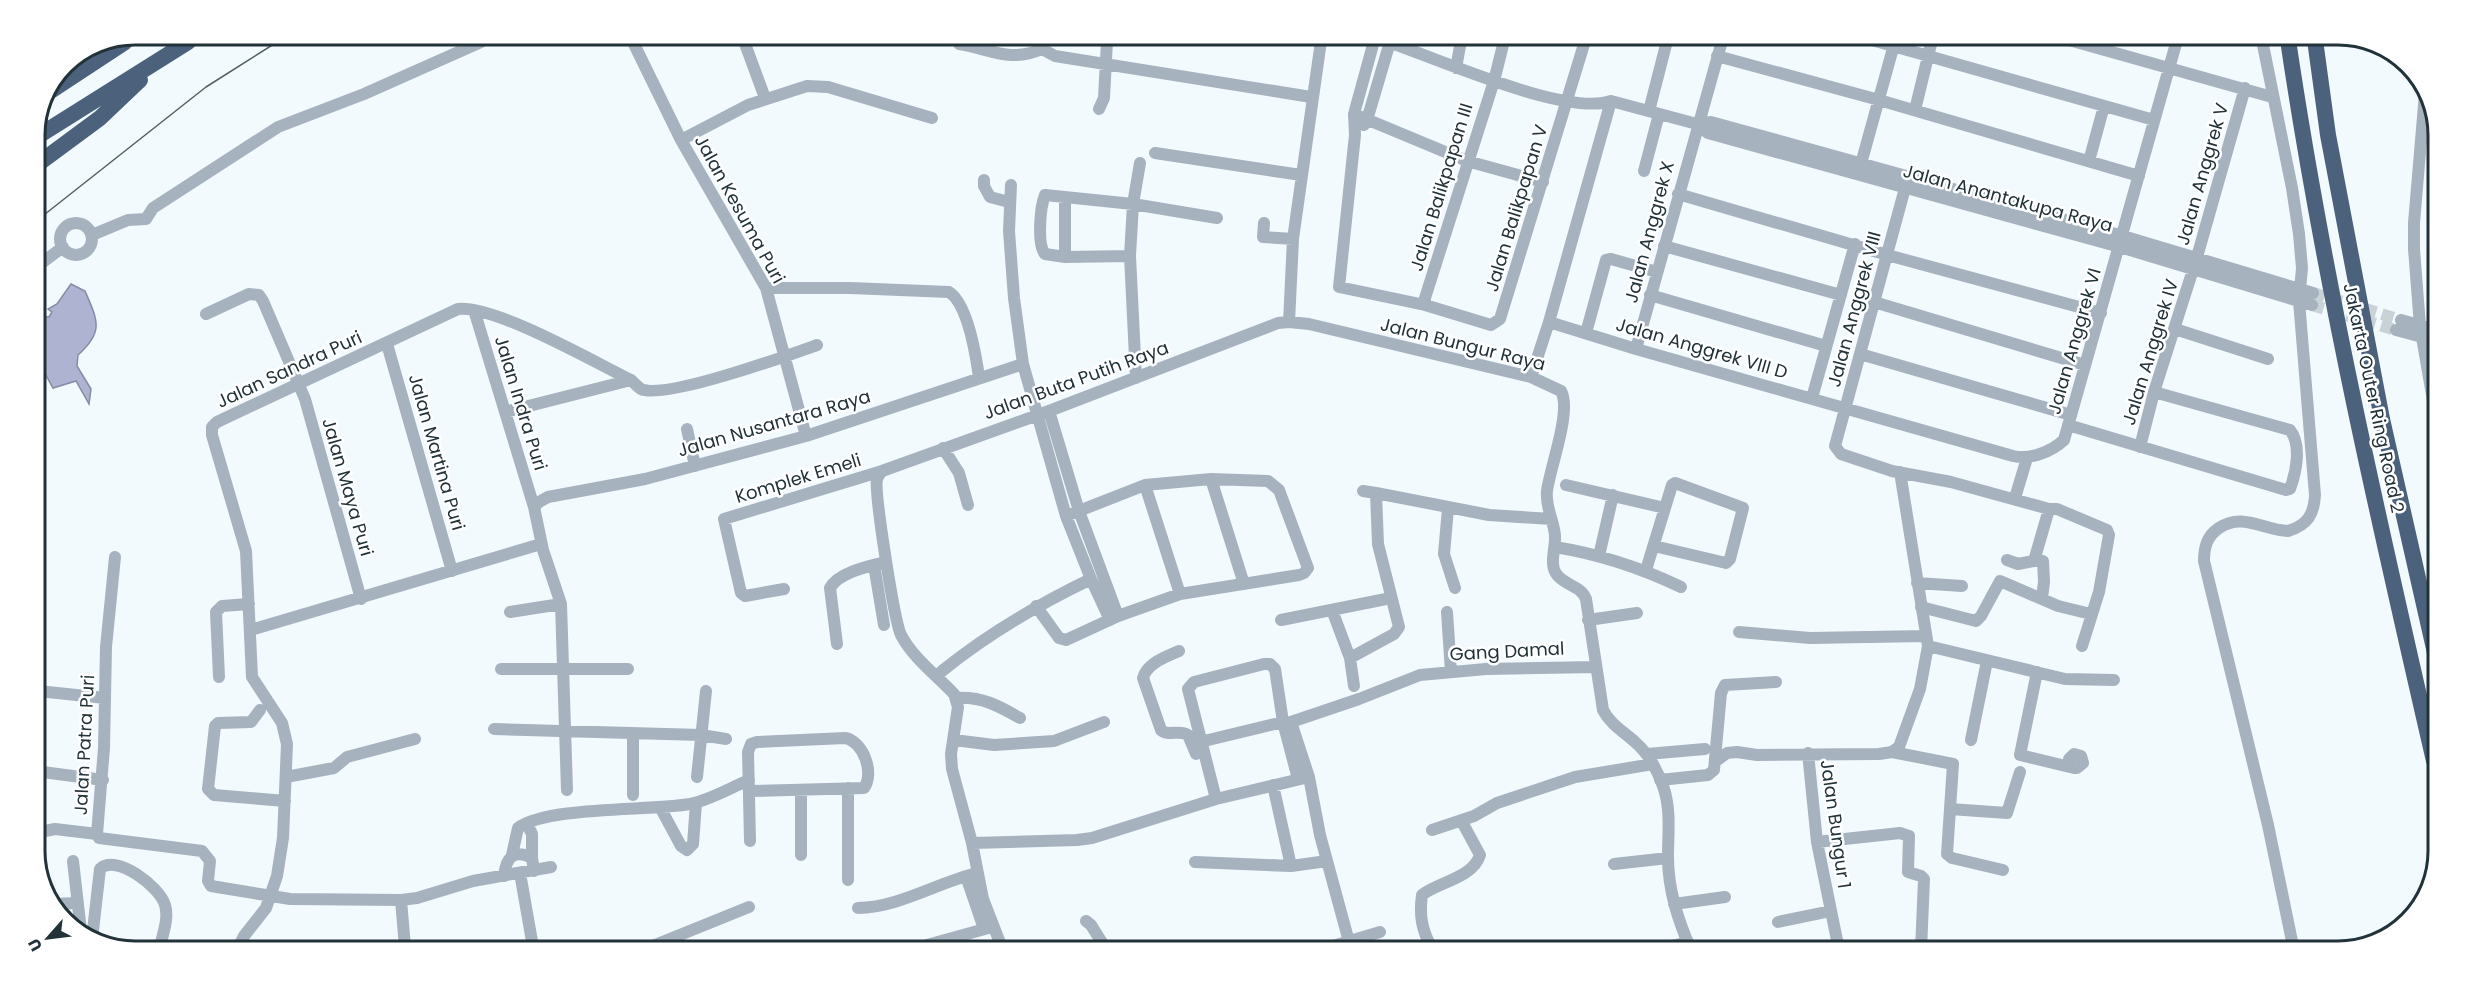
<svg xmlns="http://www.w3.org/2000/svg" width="2473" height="986" viewBox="0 0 2473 986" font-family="Poppins,sans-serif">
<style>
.water{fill:#afb3d2;stroke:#858ca4;stroke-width:1.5}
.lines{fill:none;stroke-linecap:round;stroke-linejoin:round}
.minor-tunnel{stroke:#c8d2d7;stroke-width:12;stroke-dasharray:12 6;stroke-linecap:butt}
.minor{stroke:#a7b2bf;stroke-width:12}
.highway{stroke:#4c627c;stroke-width:16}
.tram{stroke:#515f65;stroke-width:1.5}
.labels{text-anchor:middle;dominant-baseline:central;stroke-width:5;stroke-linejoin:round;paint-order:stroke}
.street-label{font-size:18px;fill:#223239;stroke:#fff}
.rim{fill:none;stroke:#223239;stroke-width:3}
</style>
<rect width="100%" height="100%" fill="#f2fafe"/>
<path class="water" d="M71,284L85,291C98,321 104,332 78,355L77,366L91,389L89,404L76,381L53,388L35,355V319L38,316L49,317L52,312L48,309L57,304Z"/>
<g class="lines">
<path class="minor-tunnel" d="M2313,293L2401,320
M2312,305L2396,330"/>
<path class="minor" d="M1872,40L2154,120
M2069,40L2272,97
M2262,40L2292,188L2299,234L2302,268L2299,301L2315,495C2314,514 2308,525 2288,531C2263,530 2242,512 2219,528C2207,536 2204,547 2204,561L2268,825L2294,951
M744,41L765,98
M1036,41L1042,49L1055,56L1311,97
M1374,41L1354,114L1355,135L1339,287L1425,305L1491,325L1500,319L1585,41
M1385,41C1435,57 1565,117 1611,101
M633,42L681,140L766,288L806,436
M959,44C991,49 1009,63 1042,49
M1717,56L1879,100L2139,176
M1456,68L1461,41
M2425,93L2414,223V249L2420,326L2436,418
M1611,101L1697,124L1711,122L2123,236L2313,293
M1099,109L1104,98L1107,41
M1915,110L1932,40
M1649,111L1667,41
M1354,114L1467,161L1543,182
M1697,124L1708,133L2120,247L2312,305
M1364,125L1367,120L1390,42
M681,140L748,105L807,86L828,87L932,118
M1155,153L1301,175
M2089,161L2104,106
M1644,171L1659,114
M1859,171L1895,41
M1908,177L1835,446L1841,454L1892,471L1951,482L2049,509H2057L2107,530L2109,535L2099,592L2082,646
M984,180V186L990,197L1009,202
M1011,185L1009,231L1014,298L1023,364L1066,516L1091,579L1110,620
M1678,194L1891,256L2101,313
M1264,223L1263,237L1293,239
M60 239a16 16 0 1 1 32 0a16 16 0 1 1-32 0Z
M92,235L128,220L146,219L153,208L278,127L364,94L481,42
M1664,246L1841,295
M1130,256L1065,257L1045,254C1037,245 1040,207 1045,195L1133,204L1217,218
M1065,257V199
M35,268L63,247
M766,288H850L949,292C968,304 976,356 979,377
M1650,295L1826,346
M1874,302L2085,365
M1425,305V298L1494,81L1504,41
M474,310L534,507L543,550L561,604L567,790
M206,314L249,294L259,295L263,301L305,399L361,599
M2401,320L2437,330
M1289,322L1293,239L1321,41
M1549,322L1636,349L2013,456C2030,460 2051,452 2064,440L2177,40
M2175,329L2268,359
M2396,330L2437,341
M1586,333L1606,260L1611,259L1657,272
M387,344L452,571
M1636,349L1722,41
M1860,354L2071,415
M1531,377L1549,322L1611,101
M1136,378L1130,256L1133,204L1140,163
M1812,398L1855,244
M1049,411L1079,511L1118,616
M505,412L631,380
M2068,425L2286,490L2290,489C2296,473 2302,445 2290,430L2154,392
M687,429L695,466
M2140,447L2154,392L2197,257L2245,88
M943,448L959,473L968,505
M1211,479L1244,584
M1145,485L1180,594
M1566,485L1665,508
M1363,491L1376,493
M2015,498L2027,458
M534,507L539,502L548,497L645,479L806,436L1023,364
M1448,508L1444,554L1455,588
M1555,547C1599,554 1641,568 1681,587
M1599,556L1613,495
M2007,560L2018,564L2034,561
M874,565L884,625
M1646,570L1672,485L1675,483L1743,508L1730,559L1726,563L1654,546
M1917,583L1962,586
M784,589L745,596L741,593L724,519L882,471
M2042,598L2044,582L2043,561H2034L2049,509
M1036,606L1059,638L1066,640L1118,616L1180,594L1299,575L1304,573L1308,568L1279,490L1268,481L1211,479L1145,485L1066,516
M1921,607L1976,621L1981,616L2000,581L2058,606L2091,614
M1332,610L1350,658L1354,686
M510,612L561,604
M1447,612L1451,672
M1281,620L1391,598
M1588,620L1637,613
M251,630L541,544
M1739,632L1810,638L1926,636
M837,644L830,588C839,572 870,566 886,562
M1928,646L2065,679L2114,680
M1179,651C1166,657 1147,663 1143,678L1161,730C1168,737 1179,729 1188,735L1196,754
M1350,658L1394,634L1399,627L1378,544L1376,493L1489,515L1551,519
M501,669H628
M942,671C989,633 1037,605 1091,579
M2037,672L2020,755L2074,768H2077L2083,763L2081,756L2074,754L2069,759L2070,766
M219,677L216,612L222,606L249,604
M38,691L105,698
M956,698C981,696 999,706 1020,718
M260,710L251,722L218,723L215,726L208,789L214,795L285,801
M494,729L701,735L726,739
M954,740L994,745L1054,741L1104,722
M1971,740L1987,661
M1200,742L1283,722
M1892,752L1953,764L1947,854L1952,858L2003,870
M1808,753L1817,842L1839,950
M1647,754L1705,749
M1716,761L1727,753L1737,752L1757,755L1879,754L1892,752L1899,747L1920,689L1928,646L1900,472
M35,771L103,780
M286,777L334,768L347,757L415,739
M697,777L706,691
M1660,780L1708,775L1714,770L1721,693L1725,685L1776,682
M1273,785L1291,866
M801,790V855
M633,795V734
M1216,799L1188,689L1194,682L1264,664H1270L1275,669L1283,722L1298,779
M660,807L681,846L687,850L693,844L696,803
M1950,809L2007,813L2020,772
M527,824L532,834V858
M1432,830L1474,816L1497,803L1575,777L1653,764
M35,833L55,829L97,834
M97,834L99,838L202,851L210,861L208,881L211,886L290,899L401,900L417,898L473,881L551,867
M97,834L104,748L106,647L115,557
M750,841L748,752L751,744L757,742L845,738C863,741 875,773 864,788L750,791
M1817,842L1900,833L1909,836L1908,872L1921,876L1924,879L1921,950
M972,843L1077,840L1092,838L1216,799L1309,777
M512,855L518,828C547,806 650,811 690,804C710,800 730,788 749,780
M73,861L81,931
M1195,862L1291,866L1327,861
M1614,864L1668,858
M520,873L533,947
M504,876C506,857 514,849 532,858L534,871
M966,876L982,923
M848,880V788
M401,900L405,947
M52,904L77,903
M1674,904L1725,897
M858,908C900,907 936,883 977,873
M1086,921L1091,925L1106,949
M1778,922L1831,911
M92,939L100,869C116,853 160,887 165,905C169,918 163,934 160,946
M927,945L992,927
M239,946L244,936L266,908L277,876L283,838L287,744L282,723L252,677L246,551L212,435V427L217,422L458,309C495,305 594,362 631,380C634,383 638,387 641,389C665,400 789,355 817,345
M650,947L749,907
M1002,948L983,899L972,843L952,769L951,754L958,707L954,694C936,675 913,658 901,635C894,620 874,491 877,479C878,477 881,472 882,471L1049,411L1278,323L1289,322L1309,324L1531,377L1561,391C1572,411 1550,467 1547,491C1545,507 1554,520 1555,536C1556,548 1548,566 1558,576C1567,586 1581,586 1586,599L1603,710C1610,724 1624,732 1635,742C1649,754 1658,771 1664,789C1671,811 1668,834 1668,857C1668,890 1678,920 1691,950
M1323,949L1380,932
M1351,949L1320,835L1309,777L1291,722L1359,699L1420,675L1486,669L1596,667
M1432,949C1422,930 1419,916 1422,895C1438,882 1473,878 1480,855L1461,820
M1655,950L1688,942"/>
<path class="highway" d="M2288,40C2324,283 2379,522 2434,761
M2315,40L2328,135L2382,419L2435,653
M52,90L125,42
M35,138L188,42
M35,166L100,118L140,80"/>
<path class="tram" d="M35,222L206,87L277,42"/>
</g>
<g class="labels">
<g class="street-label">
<text transform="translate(2202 174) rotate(-74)">Jalan Anggrek V</text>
<text transform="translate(1441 187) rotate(-73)">Jalan Balikpapan III</text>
<text transform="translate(2008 198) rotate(15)">Jalan Anantakupa Raya</text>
<text transform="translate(1516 208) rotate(-73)">Jalan Balikpapan V</text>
<text transform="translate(740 209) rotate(61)">Jalan Kesuma Puri</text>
<text transform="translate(1649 232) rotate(-75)">Jalan Anggrek X</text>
<text transform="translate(1854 309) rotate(-75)">Jalan Anggrek VIII</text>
<text transform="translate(2074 341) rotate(-74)">Jalan Anggrek VI</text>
<text transform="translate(1463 344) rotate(14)">Jalan Bungur Raya</text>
<text transform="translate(1702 348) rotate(16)">Jalan Anggrek VIII D</text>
<text transform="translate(2150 352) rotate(-73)">Jalan Anggrek IV</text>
<text transform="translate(289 369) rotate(-25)">Jalan Sandra Puri</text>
<text transform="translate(1076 380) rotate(-20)">Jalan Buta Putih Raya</text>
<text transform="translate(2374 398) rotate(78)">Jakarta Outer Ring Road 2</text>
<text transform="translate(521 403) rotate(73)">Jalan Indra Puri</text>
<text transform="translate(774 423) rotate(-16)">Jalan Nusantara Raya</text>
<text transform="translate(437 452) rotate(74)">Jalan Martina Puri</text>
<text transform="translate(798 478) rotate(-17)">Komplek Emeli</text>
<text transform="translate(348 487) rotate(74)">Jalan Maya Puri</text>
<text transform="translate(1507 651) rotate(-3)">Gang Damal</text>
<text transform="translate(84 745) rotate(-87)">Jalan Patra Puri</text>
<text transform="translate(1836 824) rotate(82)">Jalan Bungur 1</text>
</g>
</g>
<path d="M0 0H2473V986H0ZM135 45H2338A90 90 0 0 1 2428 135V851A90 90 0 0 1 2338 941H135A90 90 0 0 1 45 851V135A90 90 0 0 1 135 45Z" fill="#fff" fill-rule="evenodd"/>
<path class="rim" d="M135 45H2338A90 90 0 0 1 2428 135V851A90 90 0 0 1 2338 941H135A90 90 0 0 1 45 851V135A90 90 0 0 1 135 45Z"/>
<g transform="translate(48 938) rotate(242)" stroke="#ffffff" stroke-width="4.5" paint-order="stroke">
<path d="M0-4.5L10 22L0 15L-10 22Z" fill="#223239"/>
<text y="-9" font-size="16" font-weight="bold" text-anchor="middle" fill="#223239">U</text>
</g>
</svg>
